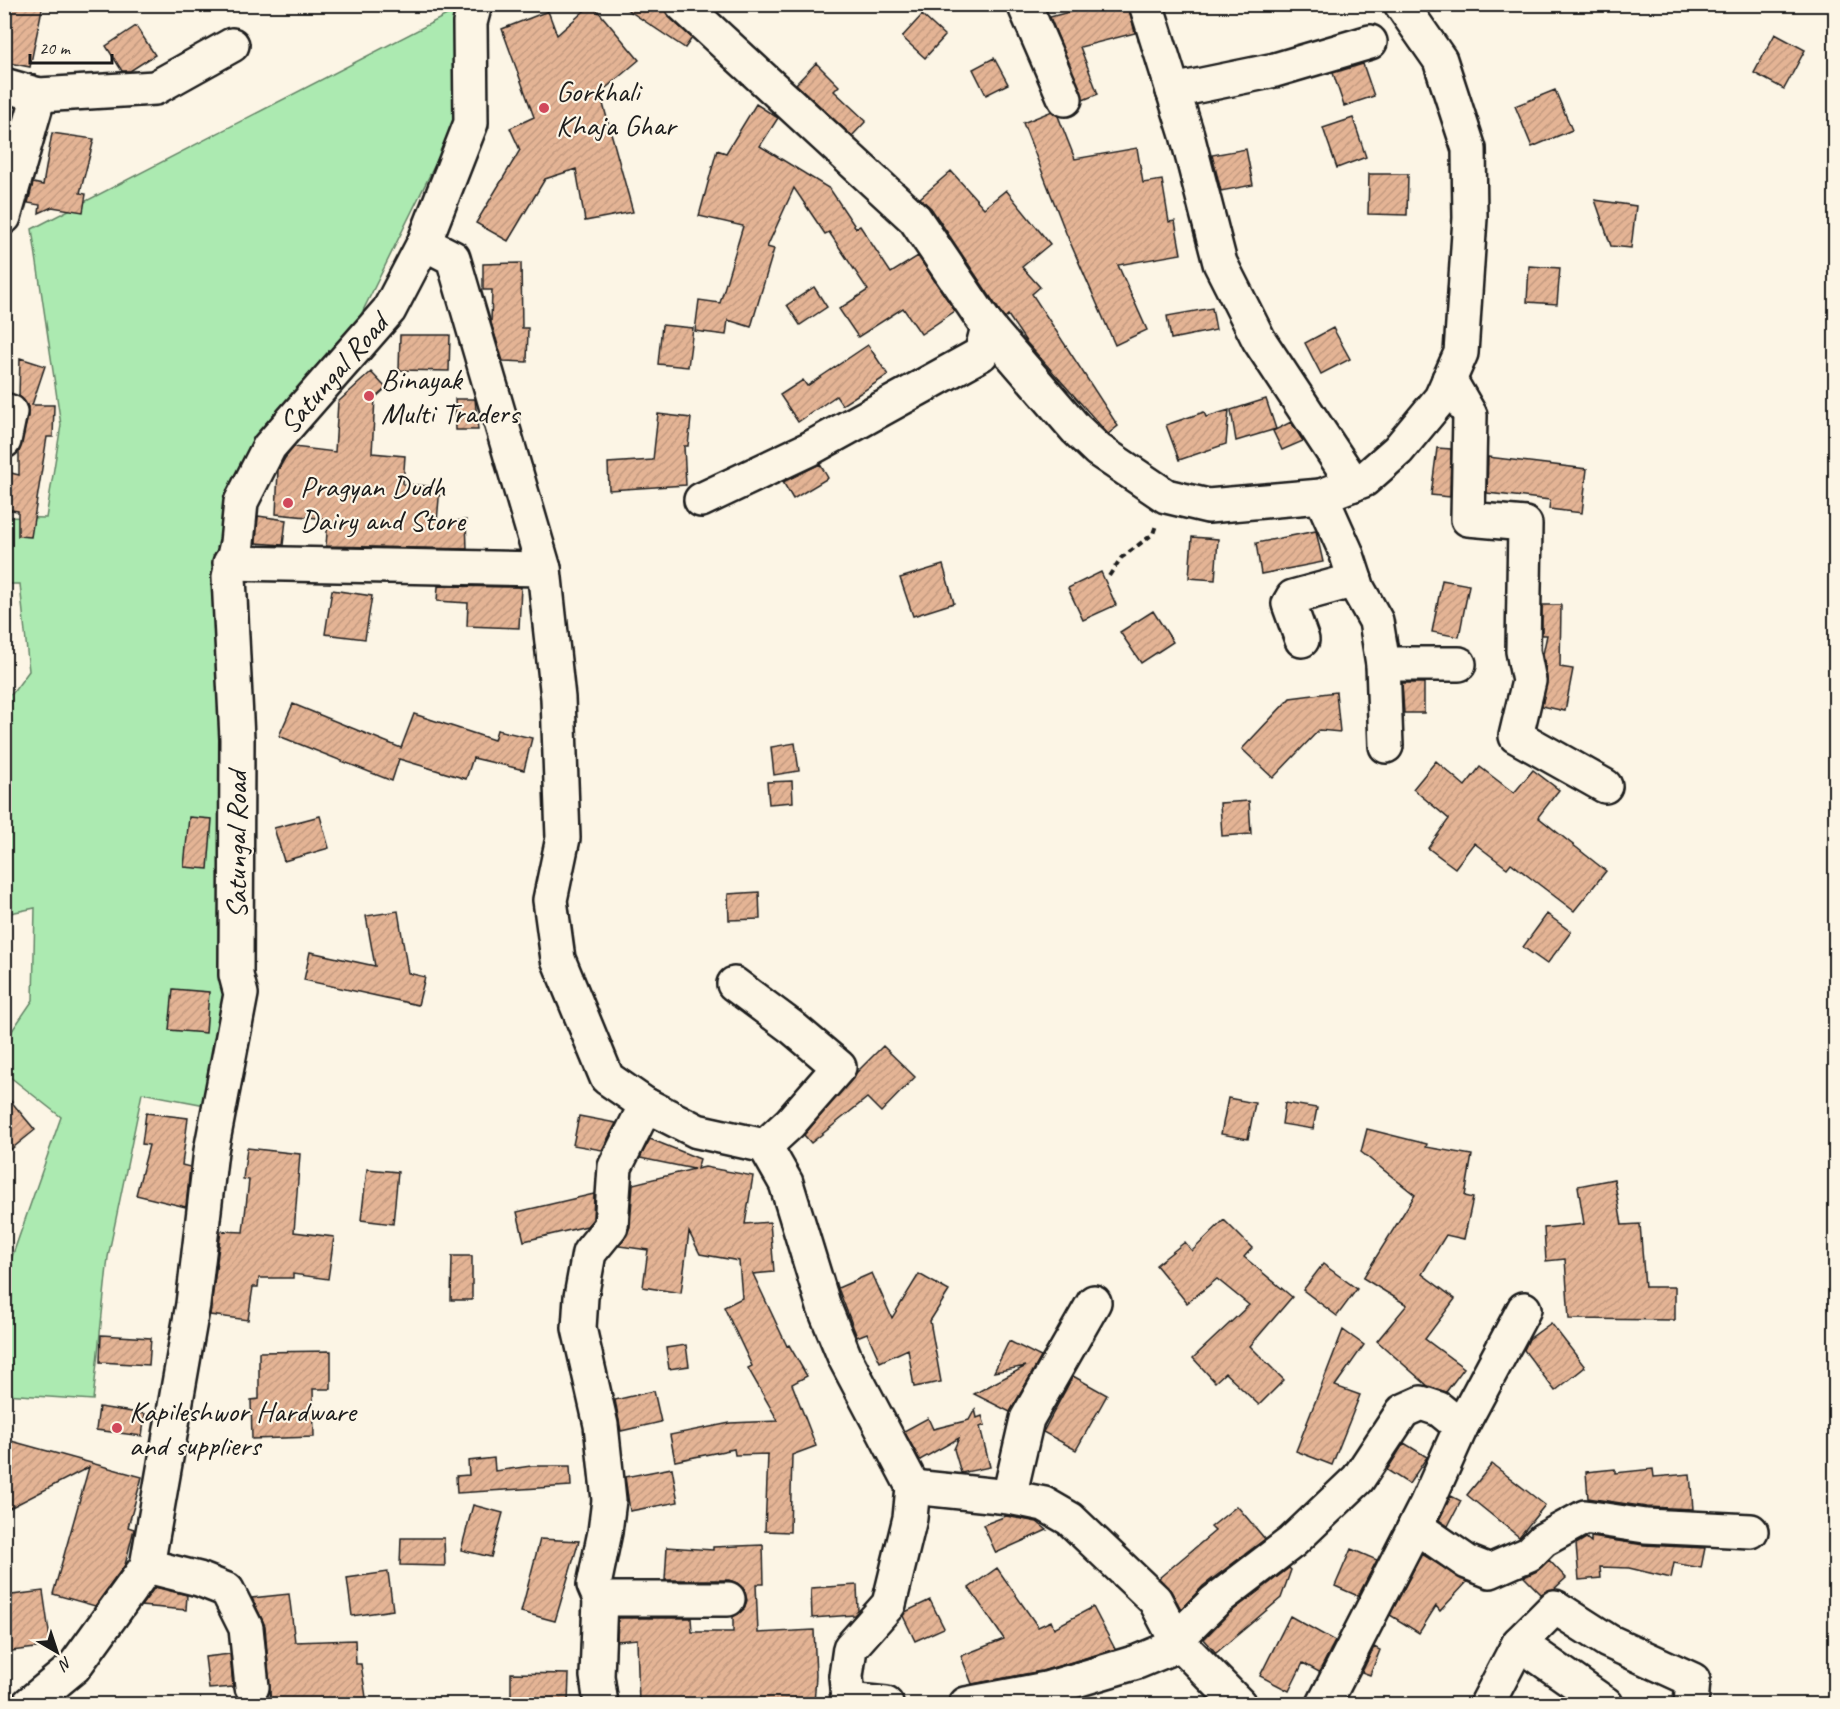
<svg xmlns="http://www.w3.org/2000/svg" width="1840" height="1709" viewBox="0 0 1840 1709" font-family="Caveat,sans-serif">
<style>
.grass{fill:#aceab1;stroke:#648366;stroke-width:1.5}
.building{fill:url(#building-hatch);stroke:#1c1c1c;stroke-width:1.5}
.lines{fill:none;stroke-linecap:round;stroke-linejoin:round}
.minor-casing{stroke:#1c1c1c;stroke-width:38}
.path{stroke:#1c1c1c;stroke-width:4;stroke-dasharray:6 4.5;stroke-linecap:butt}
.minor{stroke:#fcf5e5;stroke-width:33}
.poi-dot{fill:#d1495b;stroke:#fcf5e5;stroke-width:2}
.labels{text-anchor:middle;dominant-baseline:central;stroke-width:4.5;stroke-linejoin:round;paint-order:stroke}
.poi-label{font-size:30px;fill:#1c1c1c;stroke:#fcf5e5;text-anchor:start}
.street-label{font-size:30px;fill:#1c1c1c;stroke:#fcf5e5}
</style>
<defs>
<pattern id="building-hatch" width="6" height="6" patternUnits="userSpaceOnUse" patternTransform="scale(1.5)"><rect width="6" height="6" fill="#e4b495"/><path d="M-1 1l2-2M0 6l6-6M5 7l2-2" fill="none" stroke="#c39a80"/></pattern>
</defs>
<rect width="100%" height="100%" fill="#fcf5e5"/>
<filter id="ink" filterUnits="userSpaceOnUse"><feTurbulence type="fractalNoise" baseFrequency=".0167" numOctaves="2"/><feDisplacementMap in="SourceGraphic" scale="12" xChannelSelector="R" yChannelSelector="G"/><feConvolveMatrix kernelMatrix="1 2 1 2 8 2 1 2 1" color-interpolation-filters="sRGB"/></filter>
<g filter="url(#ink)">
<path class="grass" d="M466,5L456,122L345,347L226,495L232,994L211,1106L142,1093L108,1257L93,1400L5,1394V1277L61,1117L5,1073V1041L33,1000L35,908L5,914L4,695L12,694L29,671L20,584H5V517L46,518L61,425L32,229Z"/>
<path class="building" d="M4,4H43L30,67L4,62Z
M592,4L639,60L600,93L633,212L585,221L576,169L545,179L508,241L476,223L520,150L510,128L534,117L502,29L548,11L557,35Z
M619,4H664L669,17L692,38L685,48Z
M1099,4H1128L1135,33L1080,47L1098,94L1083,100L1050,17Z
M922,15L945,36L925,58L902,37Z
M136,26L155,55L130,71H122L106,46Z
M1775,34L1805,50L1784,89L1754,73Z
M994,58L1008,84L986,95L973,69Z
M816,63L839,86L834,91L866,121L852,136L796,84Z
M1363,64L1374,96L1344,106L1333,73Z
M1555,90L1572,130L1532,147L1515,106Z
M756,104L778,118L760,146L830,189L856,228L860,226L891,273L918,256L955,311L921,334L903,308L858,337L839,309L868,290L829,232L825,234L794,188L767,247L774,249L751,327L728,320L726,335L695,331L699,300L720,303L743,226L699,216L717,150L726,153Z
M1052,111L1058,116L1075,159L1137,148L1143,183L1162,180L1169,222L1175,221L1181,254L1118,265L1147,330L1115,345L1066,233L1023,123Z
M1353,118L1366,157L1337,168L1323,128Z
M52,133L94,139L80,193L86,194L83,212L52,207L39,213L40,205L28,203L33,183L43,185Z
M1246,149L1253,185L1221,191L1212,155Z
M951,171L984,208L1006,190L1050,244L1022,267L1040,287L1032,294L1118,426L1108,434L1027,343L1008,315L1005,318L1001,313L931,208L920,198Z
M1369,174H1408L1407,215L1368,214Z
M1595,200L1636,206L1631,248L1611,246Z
M521,263L522,328H528L527,362L503,361L491,323L492,290H483V264Z
M1529,266L1560,268L1557,304L1527,302Z
M814,287L827,307L800,325L787,305Z
M1212,308L1216,330L1171,339L1167,316Z
M662,325L693,328L688,367L658,364Z
M1333,328L1350,359L1321,374L1305,343Z
M400,335H450L449,371L399,370Z
M868,345L888,375L842,405L836,396L798,422L780,395L803,380L807,386Z
M20,358L45,366L32,405H54L53,437H47L31,537L18,536V511L4,509L11,473L19,475V452L28,416V406L19,396Z
M371,372L386,388L375,398L372,453L405,456L403,484L440,487L437,522L466,520L467,549L326,546L328,519L276,514L278,470L285,458L294,447L335,452L338,402Z
M455,399H475L478,430H456Z
M1266,399L1276,429L1236,441L1231,410Z
M1229,410L1226,444L1179,460L1166,425L1204,412L1206,417Z
M658,414L691,418L688,446H684L686,485L609,490L608,463L653,460Z
M1291,422L1303,441L1282,450L1273,431Z
M1437,448L1451,449L1450,497L1431,495Z
M1488,457L1587,469L1582,513L1549,509L1550,500L1487,493Z
M820,464L828,478L793,499L783,482Z
M258,516L286,520L283,545L256,543Z
M1316,531L1323,562L1261,574L1256,543Z
M1192,537L1218,539L1215,580L1189,578Z
M943,565L954,603L913,616L900,578Z
M1101,572L1116,605L1083,620L1068,588Z
M1442,580L1469,585L1459,637L1432,632Z
M438,586L521,587L519,628L467,626L468,603L437,601Z
M332,590L372,596L365,639L325,634Z
M1542,605H1561L1560,667L1573,669L1565,711L1542,706L1547,678L1543,654L1547,635H1542Z
M1153,611L1173,642L1141,663L1120,632Z
M1402,683H1424V713H1404Z
M1336,692L1340,732L1319,730L1273,778L1242,749L1290,698Z
M293,704L401,748L414,714L494,740L497,730L532,738L524,770L473,758L466,779L399,759L392,781L279,736Z
M795,743L799,771L774,775L771,747Z
M1436,761L1465,786L1480,767L1514,793L1533,770L1559,790L1538,817L1606,871L1574,911L1511,863L1507,868L1474,843L1455,868L1428,848L1449,819L1413,789Z
M792,781L793,802L769,804L767,782Z
M1249,801L1251,834L1222,836L1220,803Z
M320,816L329,848L284,861L274,828Z
M189,817L212,819L208,869L184,867Z
M759,892L760,919L729,920L728,894Z
M398,911L408,973L425,977L418,1005L304,980L310,952L375,966L366,916Z
M1547,914L1571,932L1547,964L1523,947Z
M173,989L209,992L206,1033L169,1030Z
M883,1046L915,1077L881,1112L867,1098L811,1143L804,1135L857,1072Z
M4,1093L35,1130L4,1155Z
M1228,1098L1255,1103L1248,1139L1221,1134Z
M1285,1103L1317,1108L1313,1129L1282,1124Z
M146,1113L188,1118L182,1165L190,1167L186,1207L136,1195L149,1145L142,1144Z
M579,1116L616,1123L602,1150L573,1145Z
M1367,1129L1427,1144L1426,1147L1472,1155L1465,1196L1473,1198L1464,1239L1446,1235L1422,1274L1455,1299L1425,1339L1464,1368L1446,1392L1428,1386L1377,1341L1407,1305L1363,1278L1415,1195L1361,1152Z
M650,1139L700,1159L697,1169L705,1167L753,1176L745,1224L770,1222L774,1272L753,1274L787,1346L789,1345L807,1376L792,1384L816,1446L792,1455L790,1532L765,1531L768,1454L735,1455L734,1449L675,1461L670,1435L730,1423L778,1421L748,1368L752,1366L724,1307L742,1298L739,1261L700,1254L689,1232L681,1293L643,1287L648,1250L619,1246L630,1227L633,1184L694,1169L640,1158Z
M247,1148L300,1154L294,1232L334,1237L328,1279L293,1274V1278H259L258,1287H253L248,1320L210,1315L221,1231L243,1232L249,1180L243,1179Z
M367,1169L398,1172L393,1224L361,1220Z
M1614,1179L1622,1225L1640,1224L1645,1287H1675V1320L1569,1319L1565,1259L1546,1261L1544,1228L1584,1224L1578,1186Z
M594,1194L593,1219L587,1226L524,1241L517,1212Z
M1224,1220L1252,1248L1244,1257L1292,1297L1250,1346L1284,1380L1259,1405L1225,1373L1215,1382L1193,1358L1249,1305L1217,1279L1187,1303L1156,1265L1185,1242L1192,1251Z
M452,1256H472V1300H451Z
M1323,1264L1357,1289L1337,1316L1303,1290Z
M872,1273L892,1318L919,1274L949,1291L930,1321L941,1382L914,1387L908,1349L880,1362L867,1333L857,1337L838,1288Z
M1551,1323L1585,1367L1555,1391L1524,1350L1529,1339Z
M1343,1330L1364,1345L1335,1386L1360,1395L1332,1465L1296,1451Z
M101,1335L151,1338L149,1365L100,1362Z
M1009,1341L1041,1357L1010,1412L974,1394L1026,1366L994,1372Z
M686,1345L689,1366L669,1369L666,1348Z
M331,1351V1389H313L314,1437L252,1439L251,1400L259,1399V1352Z
M1073,1376L1107,1395L1076,1450L1043,1432Z
M654,1391L661,1422L621,1431L615,1400Z
M99,1407L145,1414L142,1436L96,1430Z
M975,1409L977,1418L982,1416L985,1425L980,1427L990,1467L961,1473L954,1449L959,1438L920,1460L904,1431L928,1418L933,1429L969,1420Z
M4,1439L142,1477L128,1527L134,1529L125,1565L95,1606L53,1594L89,1467L4,1511Z
M1404,1443L1427,1457L1409,1484L1387,1470Z
M494,1458L495,1471L531,1466H570L571,1486L457,1493L456,1476L469,1475L468,1461Z
M1492,1464L1545,1505L1519,1537L1467,1495Z
M672,1468L678,1502L630,1511L625,1477Z
M1615,1469V1473L1653,1469L1654,1477L1690,1474L1693,1509L1647,1507L1588,1498L1586,1472Z
M1451,1496L1461,1501L1448,1526L1439,1520Z
M473,1505L503,1513L491,1557L461,1550Z
M1237,1506L1265,1539L1203,1586L1181,1609L1171,1591L1159,1578L1215,1531L1211,1527Z
M1006,1516L1037,1522L1047,1530L996,1553L983,1525Z
M1591,1537L1644,1545L1705,1548L1701,1568L1674,1563L1671,1578L1629,1568L1600,1567L1601,1578L1579,1580L1576,1544L1586,1538L1591,1542Z
M401,1538H444L445,1566L400,1565Z
M540,1539L579,1541L555,1621L521,1612Z
M763,1545L764,1584H756L758,1633L814,1630L816,1676L814,1704H639L637,1639L617,1641L618,1618H691L692,1632H733V1617L744,1609L747,1600L744,1589L737,1583L729,1580H665L667,1547L713,1550V1547Z
M1351,1549L1377,1560L1358,1596L1335,1586Z
M1422,1554L1467,1582L1440,1611L1436,1606L1419,1633L1390,1615Z
M1549,1560L1566,1578L1554,1589L1541,1594L1524,1577L1537,1571Z
M997,1568L1038,1627L1051,1621L1054,1628L1093,1607L1115,1649L1042,1671L972,1684L961,1656L1004,1639L969,1588Z
M1289,1568L1291,1570L1281,1598L1216,1653L1204,1639L1227,1615Z
M388,1572L393,1610L352,1616L347,1578Z
M857,1585L858,1611L854,1615L812,1618L811,1588Z
M155,1587L187,1595L186,1610L141,1606Z
M43,1591L51,1646L4,1652V1596Z
M289,1594L295,1642L355,1640L356,1664H361L367,1704H271L265,1626L252,1598Z
M930,1600L944,1628L915,1641L903,1616L905,1612Z
M1290,1616L1335,1641L1319,1672L1303,1663L1289,1691L1260,1676Z
M1374,1647L1380,1650L1370,1675L1362,1672Z
M230,1654L233,1687L209,1689L205,1657Z
M511,1673L569,1674L568,1704H511Z"/>
<g class="lines">
<defs>
<g id="minor">
<path d="M682,4L915,219L988,327L1076,429L1098,450L1166,496L1208,506L1321,496L1364,480L1398,450L1441,398L1461,353L1470,218L1469,149L1440,60L1401,4"/>
<path d="M1024,4L1065,99"/>
<path d="M1146,4L1187,135L1220,263L1259,340L1354,484"/>
<path d="M4,85L39,95L155,88L232,45"/>
<path d="M1173,91L1275,70L1370,42"/>
<path d="M4,217L39,95"/>
<path d="M424,243L453,258L544,569L558,698L563,838L550,900L558,959L607,1078L646,1105L697,1131L765,1146L786,1183L824,1307L845,1358L913,1487L910,1518L889,1604L850,1648L846,1676L848,1700L886,1704"/>
<path d="M1449,379L1470,415L1468,519L1525,524L1523,651L1529,681L1516,736L1605,786"/>
<path d="M4,410L10,412L4,441"/>
<path d="M1321,496L1346,552L1358,589L1376,621L1383,664L1386,746"/>
<path d="M701,500L809,449L981,354L988,327"/>
<path d="M230,563L544,569"/>
<path d="M1302,640L1289,604L1293,597L1355,580"/>
<path d="M1383,664H1459"/>
<path d="M734,984L793,1028L839,1067L790,1123L765,1146"/>
<path d="M913,1487L1009,1497L1044,1504L1070,1519L1155,1600L1176,1640L1239,1704"/>
<path d="M1009,1497L1027,1419L1094,1302"/>
<path d="M1415,1526L1467,1562L1490,1571L1529,1554L1543,1540L1585,1517L1645,1526L1751,1531"/>
<path d="M147,1566L199,1579L227,1590L246,1628L252,1687"/>
<path d="M600,1599L594,1585L605,1532L609,1500L601,1425L579,1328L581,1297L589,1253L611,1226L615,1167L646,1105"/>
<path d="M1519,1643L1606,1704"/>
<path id="s1" d="M29,1704L74,1667L147,1566L193,1304L211,1151L241,994L236,975L237,739L229,577L237,543L241,502L269,447L389,310L424,243L471,123L470,23L475,4"/>
<path d="M601,1704L597,1676L600,1599H728"/>
<path d="M966,1704L1046,1689L1137,1662L1166,1650L1215,1601L1292,1542L1358,1479L1403,1411L1421,1403L1439,1409L1461,1427"/>
<path d="M1324,1704L1426,1505L1461,1427L1524,1309"/>
<path d="M1487,1704L1519,1643L1555,1607L1608,1641L1693,1680L1691,1704"/>
</g>
</defs>
<use href="#minor" class="minor-casing"/>
<path class="path" d="M1109,576L1121,558L1153,534L1156,525"/>
<use href="#minor" class="minor"/>
</g>
</g>
<g class="poi-dot">
<circle cx="544" cy="108" r="6"/>
<circle cx="369" cy="396" r="6"/>
<circle cx="288" cy="503" r="6"/>
<circle cx="117" cy="1428" r="6"/>
</g>
<g class="labels">
<g class="poi-label">
<text x="556" y="91">Gorkhali<tspan x="556" dy="34">Khaja Ghar</tspan></text>
<text x="381" y="379">Binayak<tspan x="381" dy="34">Multi Traders</tspan></text>
<text x="300" y="486">Pragyan Dudh<tspan x="300" dy="34">Dairy and Store</tspan></text>
<text x="129" y="1411">Kapileshwor Hardware<tspan x="129" dy="34">and suppliers</tspan></text>
</g>
<g class="street-label">
<text stroke="none"><textPath href="#s1" startOffset="1416">Satungal Road</textPath></text>
<text transform="translate(236 845) rotate(-90)">Satungal Road</text>
</g>
</g>
<rect width="1840" height="1709" fill="none" stroke="#fcf5e5" stroke-width="24"/>
<rect x="12" y="12" width="1816" height="1685" fill="none" stroke="#1c1c1c" stroke-width="2" filter="url(#ink)"/>
<g transform="translate(57 1652) rotate(141)" stroke="#fcf5e5" stroke-width="4.5" paint-order="stroke">
<path d="M0-4.5L10 22L0 15L-10 22Z" fill="#1c1c1c"/>
<text y="-9" font-size="16" font-weight="bold" text-anchor="middle" fill="#1c1c1c">N</text>
</g>
<path d="M30 54v9h82v-9" fill="none" stroke="#1c1c1c" stroke-width="3"/>
<text x="39" y="54" font-size="18" fill="#1c1c1c" stroke="#fcf5e5" stroke-width="4.5" paint-order="stroke">20 m</text>
</svg>
